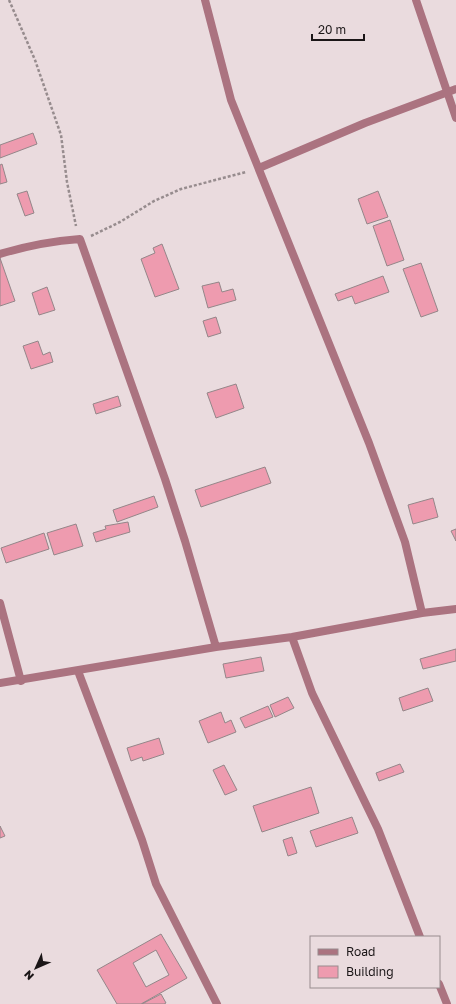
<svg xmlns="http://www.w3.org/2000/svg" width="456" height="1004" viewBox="0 0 456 1004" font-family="'Golos Text',sans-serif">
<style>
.building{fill:#ee9baf;stroke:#948689;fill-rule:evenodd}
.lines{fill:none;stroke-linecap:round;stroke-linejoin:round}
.path{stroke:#978c8e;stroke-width:2.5;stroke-dasharray:3 2;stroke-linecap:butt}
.minor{stroke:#ab7380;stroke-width:8}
</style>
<rect width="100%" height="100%" fill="#eadbde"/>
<path class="building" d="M33,133L37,144L0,158V145Z
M2,164L7,182L0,184V165Z
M27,191L34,213L25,216L17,194Z
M378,191L388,217L367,224L358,199Z
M390,220L404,260L387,266L373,226Z
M162,244L179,289L155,297L141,259L155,253L153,248Z
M0,258L15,301L0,306Z
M421,263L438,311L421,317L403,269Z
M383,276L389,292L355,304L352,296L338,301L335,294Z
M219,282L222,292L233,289L236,300L208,308L202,286Z
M47,287L55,310L39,315L32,293Z
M216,317L221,333L208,337L203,321Z
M38,341L43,355L50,352L53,362L31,369L23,346Z
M236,384L244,408L216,418L207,393Z
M118,396L121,406L96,414L93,404Z
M265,467L271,483L201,507L195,490Z
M154,496L158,507L117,522L113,510Z
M433,498L438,517L413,524L408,505Z
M128,522L130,532L96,542L93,533L106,529L105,526Z
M76,524L83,546L54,555L47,533Z
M456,529V541L451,531Z
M44,533L49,549L6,563L1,548Z
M456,649V661L423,669L420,659Z
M261,657L264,671L226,678L223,664Z
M428,688L433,701L403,711L399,698Z
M288,697L294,708L275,717L270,705Z
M268,706L273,717L245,728L240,718Z
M221,712L225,723L231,720L236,732L208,743L199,721Z
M159,738L164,754L143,761L142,757L131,761L127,748Z
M400,764L404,772L379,781L376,773Z
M224,765L237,790L225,795L213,770Z
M311,787L319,813L262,832L253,806Z
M352,817L358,833L316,847L310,831Z
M0,826L5,836L0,838Z
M292,837L297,853L288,856L283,840Z
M161,934L187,978L141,1004H117L97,970ZM156,950L169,975L146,987L133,963Z
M161,994L166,1003L164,1004H142Z"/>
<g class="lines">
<path class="path" d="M9,0L35,60L61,135L67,182L76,226
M91,236L120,222L154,201L181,189L246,172"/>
<path class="minor" d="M205,0L231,100L369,443L405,542L422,613
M416,0L456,118
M259,168L365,123L456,89
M0,254C26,246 53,241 80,239L165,479L185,541L216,647
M0,603L21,681
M292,637L312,693L378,829L420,937
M78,671L142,840L156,884L217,1004
M0,683L216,647L292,637L422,613L456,609
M439,984L447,1004"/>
</g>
<rect x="310" y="936" width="130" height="52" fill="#eadbde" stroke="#978c8e"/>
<rect x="318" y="949" width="20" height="6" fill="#ab7380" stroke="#978c8e"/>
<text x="346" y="956" font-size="12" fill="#1b1617">Road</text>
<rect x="318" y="966" width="20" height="12" fill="#ee9baf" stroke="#978c8e"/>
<text x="346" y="976" font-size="12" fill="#1b1617">Building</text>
<g transform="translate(36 968) rotate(225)" stroke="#eadbde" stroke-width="3" paint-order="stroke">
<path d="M0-3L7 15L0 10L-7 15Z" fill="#1b1617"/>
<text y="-6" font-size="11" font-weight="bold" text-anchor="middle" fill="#1b1617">N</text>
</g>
<path d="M312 34v6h52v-6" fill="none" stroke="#1b1617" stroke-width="2"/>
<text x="318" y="34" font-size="12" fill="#1b1617" stroke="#eadbde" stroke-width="3" paint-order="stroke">20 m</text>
</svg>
